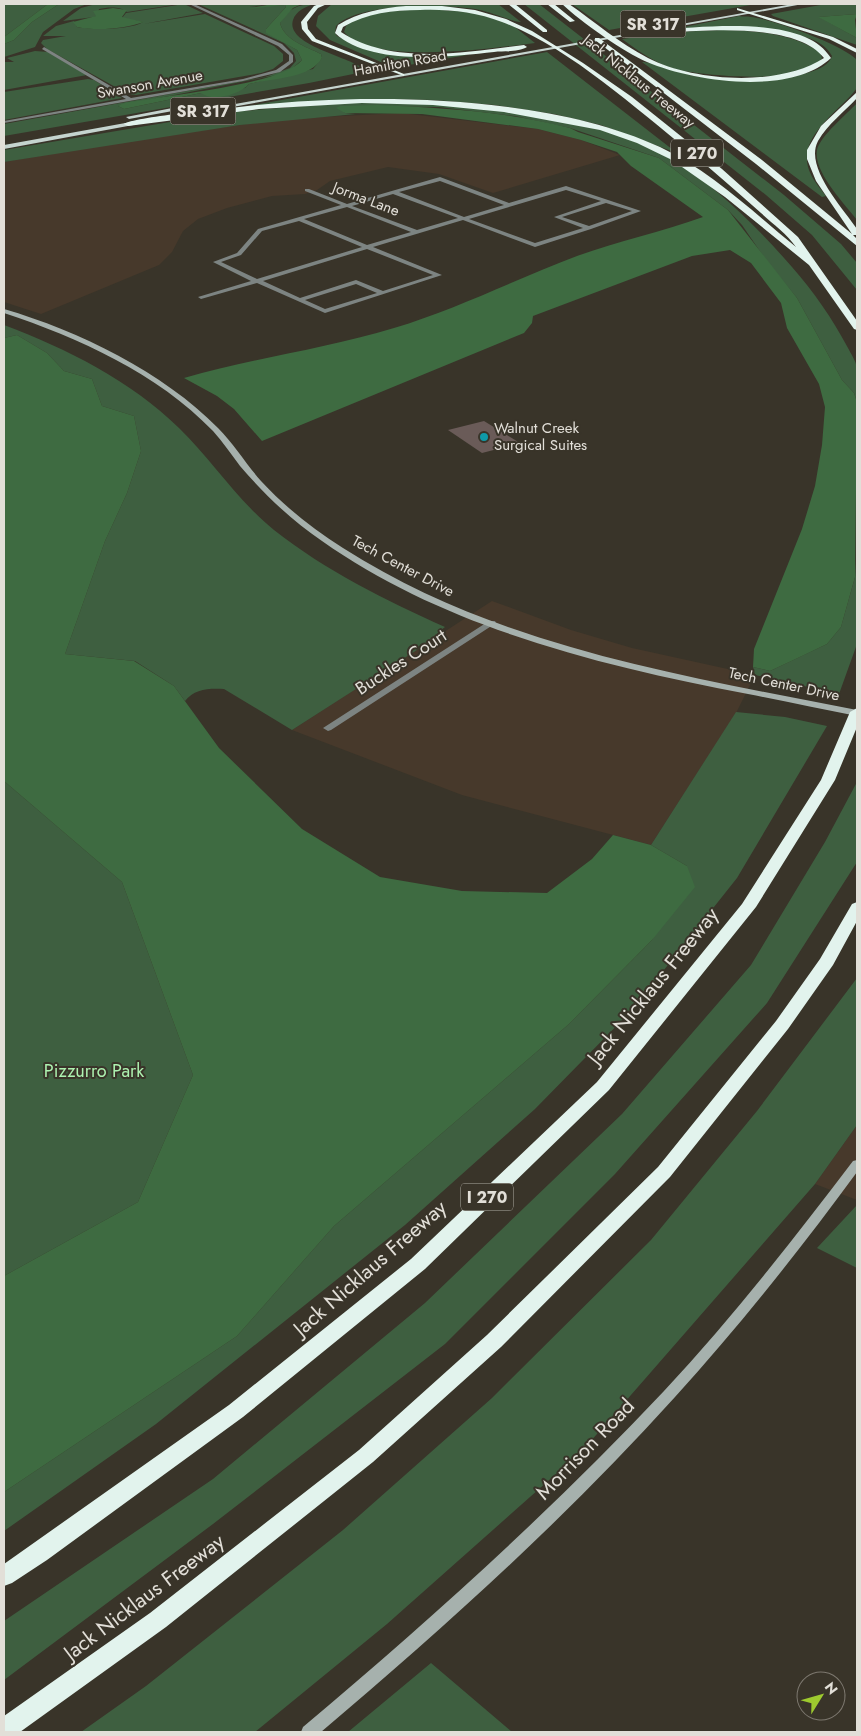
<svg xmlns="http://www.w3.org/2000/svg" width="861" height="1736" viewBox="0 0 861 1736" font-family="Jost,sans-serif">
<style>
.commercial{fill:#47392b}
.green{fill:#3e5f40}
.forest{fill:#3e6b41}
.building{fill:#6a5b58}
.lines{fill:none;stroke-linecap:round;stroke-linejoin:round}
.street{fill:#7d8482;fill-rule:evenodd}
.secondary{fill:#a6b1ad;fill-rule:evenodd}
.primary{fill:#c5d4cf;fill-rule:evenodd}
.highway{fill:#e2f3ed;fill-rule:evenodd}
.culture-dot{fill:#0f9aa8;stroke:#393429;stroke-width:2}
.labels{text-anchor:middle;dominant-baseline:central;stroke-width:4;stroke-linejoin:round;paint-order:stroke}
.far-street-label{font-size:15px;fill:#e2dfd8;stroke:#393429}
.far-poi-label{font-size:15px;fill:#e2dfd8;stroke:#393429;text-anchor:start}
.shield{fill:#393429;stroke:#afaca4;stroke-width:1}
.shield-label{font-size:16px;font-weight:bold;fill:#e2dfd8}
.street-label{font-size:18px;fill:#e2dfd8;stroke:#393429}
.park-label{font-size:18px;fill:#adf2b0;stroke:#393429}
.near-street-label{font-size:21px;fill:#e2dfd8;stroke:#393429}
</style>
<rect width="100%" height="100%" fill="#393429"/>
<path class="commercial" d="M401,113L538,129L581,140L620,155L493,193L439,174L388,167L330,181L317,190L305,194L272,196L227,208L198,219L183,231L172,252L159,265L41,314L4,302V162L126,141L283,119Z
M492,601L571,630L632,648L755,675L736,713L651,845L462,795L292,730Z
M857,1125V1200L815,1184Z"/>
<path class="green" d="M4,4H48L4,37Z
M59,4H87L74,9L43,32L35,47L4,57V44L14,40L32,22Z
M96,4H179L127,12C120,6 108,7 99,9L97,16L94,17L63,21L81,8Z
M184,4L203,13L143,24L205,14L274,46L283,54V61L273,69L261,73L136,95L128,94L47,49L41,43L43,40L66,36H43L56,26L74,21L77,27C92,30 131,30 143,22L122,18L126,13Z
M198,4H272L249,7L285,5L286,7L266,29V32L297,50L302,60L289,71L277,75L118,106L124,109L201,93L245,88L249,84L313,69L322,58L321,54C307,47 284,40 280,23C288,9 298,4 314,4C305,7 296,11 293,20C285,45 351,57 364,69L358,73L309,83L4,136V124L265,77L290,68L296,61L294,53L284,43Z
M332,4H498L521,22C513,22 491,12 480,10C449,4 359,2 336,26L335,33L337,36L362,48L416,55H467L397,67L390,66L330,40L316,26L318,16Z
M524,4H539L784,195L841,244L857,263V290L812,235L766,195Z
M572,4H756L609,30Z
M826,4H857V14L819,17L857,38V45L773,16L771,14Z
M426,9L472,12L511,24L535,43C494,48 373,66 344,32L346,26C367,9 401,11 426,9Z
M739,16C743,17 747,16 751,17C772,19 843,45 857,60V88C839,112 797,136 809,170C812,179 820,188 826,196L822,197L642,62C654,62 679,73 694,76C720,80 824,85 832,56C815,20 713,33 679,28Z
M723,30C757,31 790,33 820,52L822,58C807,86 703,76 675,69C654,63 639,51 622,39L672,32Z
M35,51L48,52L87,75L4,90V62H14L7,58Z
M547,52L677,153L601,125L554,114L495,105L435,100L376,99L249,106Z
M88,79L94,80L122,98L4,120V92Z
M357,102C454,104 581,109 667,157C715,184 756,226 792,267C814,292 832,318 848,348C851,354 856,361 857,368C859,379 857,392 857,402L854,393L842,380L797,298L766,260L742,225L728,210L659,158L570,128L515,116L439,107L340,106L345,113L356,114L240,125L4,162V150L229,112Z
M857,103V220C845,204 813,172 817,150C820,136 847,114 857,103Z
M4,325C67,349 130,380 179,428C213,461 236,499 274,530C326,571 385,600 445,627L441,630L445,632L292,730L224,689C209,688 194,689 185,701L174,686L135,661L65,654L105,541L127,493L141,451L134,416L102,406L92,379L64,371L47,353L17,335L4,338Z
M857,545V644L839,694L755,675L753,667L770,671L827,644L841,627L855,577Z
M736,712L785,717L827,726L737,878L633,1009L535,1109L405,1225L156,1424L4,1531V1492L237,1336L334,1226L569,1024L652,940L687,866L651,845Z
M4,781L122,882L193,1075L138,1202L4,1276Z
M857,782V862L767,1003L615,1174L445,1344L213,1524L4,1680V1621L213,1479L425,1303L622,1114L751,965L825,842Z
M857,978V1125L815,1184L583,1450L387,1624L255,1732H81L146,1686L343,1530L492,1398L651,1240L757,1111Z
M857,1205V1268L817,1248Z
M431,1663L512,1732H348Z"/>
<path class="forest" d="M48,4H59L32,22L14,40L4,44V37Z
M272,4H302L293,8L280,23C284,40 307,47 321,54L322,58C310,79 272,78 249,84C239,95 213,102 201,93L124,109L118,106C126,101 141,101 151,99C184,93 283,83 302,60L297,50L266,33V29L286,7L285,5L247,9Z
M113,8L127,10L122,17L144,22C124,29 97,31 77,27L73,22L96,16L93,11Z
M857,14L855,20L857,38L818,17Z
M377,105C442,108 507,111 570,128L578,132L659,158L728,210L797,298L842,380L854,393L857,402L855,577L841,627L827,644L802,656L770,671L753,667L754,649L802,529L815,486L822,445L825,407L819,384L787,328L781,303L751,263L730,250L692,256L533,316L532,323L524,333L262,441L234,409L217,396L184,378C253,358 325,349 394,328C457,309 516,279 577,256C618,241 662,232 703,217L631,166L617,152L581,140L538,129L422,114L345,113L336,108L340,106Z
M17,335L47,353L64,371L92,379L102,406L134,416L141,451L127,493L105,541L65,654L134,661L174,686L219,748L302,829L380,877L462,891L547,893L592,859L613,835L651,845L687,866L695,887L652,940L569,1024L334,1226L237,1336L4,1492V1276L138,1202L193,1075L122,882L4,781V338Z"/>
<path class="building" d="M484,421L520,443L482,453L448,430Z"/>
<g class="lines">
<path class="street" d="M189,4H194L282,44L293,55V62L280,72L243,81L4,123V121L126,99L42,49L44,47L131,98L243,79L276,70L289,61V55L278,46Z
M440,177L509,203L566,186L641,211L591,229L535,247L463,220L373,247L442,275L325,313L257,283L201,299L198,297L251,281L213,262L237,253L258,229L341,205L305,191V189H309L347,204ZM440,181L504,205L464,217L399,192ZM566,190L601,201L554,217L583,228L535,243L469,219ZM393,194L458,218L417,230L352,206ZM606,203L632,211L589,226L562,217ZM347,207L411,232L367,245L304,219ZM299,221L362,247L257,279L221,262L241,255L262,231ZM367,249L433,275L383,291L356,280L300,298L263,281ZM356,284L377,293L325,309L305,300Z
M489,621H495L496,623L331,730L328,731L323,728Z"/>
<path class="secondary" d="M4,309C79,331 163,372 218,428C234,444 246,464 261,481C285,507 313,529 343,548C498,647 680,675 857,710V716C821,709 784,701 748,694C602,666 445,628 322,541C291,520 264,494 240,466C231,454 223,442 213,431C157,373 79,338 4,313Z
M857,1160V1172C800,1250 740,1325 675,1397C566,1518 445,1627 321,1732H301L303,1727C429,1621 551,1511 664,1391C732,1318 793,1240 853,1161Z"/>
<path class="primary" d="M793,4H803L188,115L185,113Z
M198,103L200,106L129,119L126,117Z
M142,120L144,123L4,149V145Z"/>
<path class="highway" d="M319,4H327L318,8L307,22L308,29L316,39L404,74V76L312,41L302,29L301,22L314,6Z
M508,4H515L547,30V32H543Z
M547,4H554L575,21L570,22Z
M562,4H569C595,22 619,43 648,58C695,82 779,87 824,58C792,17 675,32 627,37L624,35C632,30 647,31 657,30C701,27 764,20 805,37C817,42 824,48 831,58C791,96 694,82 647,62C625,53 580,21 562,4Z
M406,6H442L475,10L506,19L532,31L583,63L632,97L722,169L798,237L857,321V330L854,329L809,265L725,197L672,160L637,143L600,130L504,112L433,105L362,103L259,109L128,126L124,124C134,117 222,109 239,107C363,92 546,94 660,147C711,171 753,212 796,247C787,234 773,224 761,213C737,192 714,171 689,151C634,107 568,47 502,22C476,12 448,9 420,10C393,10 367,13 343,27L341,32C392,66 467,52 524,45L527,47C519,52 504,51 494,52C449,57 370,66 335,33L338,25C359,12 382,8 406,6Z
M737,8L833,37L857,49V53L829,39L737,10Z
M595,38H599L762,160L852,234L816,181L807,159V150L821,126L857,92V98C844,112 828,124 818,141C804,167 843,208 857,229V235H853L857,239V246L756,164L595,40Z
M857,708V727L835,780L756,907L609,1090L425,1269L243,1417L47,1560L12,1583L4,1586V1564L229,1405L411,1259L597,1082L742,904L821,780L850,712Z
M857,902V921L833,965L788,1029L670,1177L501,1347L373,1462L166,1627L20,1732H4V1716L150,1613L359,1450L487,1335L658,1167L776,1021L820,959L852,904Z"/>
</g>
<circle class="culture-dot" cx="484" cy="437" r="5"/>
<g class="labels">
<g class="far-street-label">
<text transform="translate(400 63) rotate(-10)">Hamilton Road</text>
<text transform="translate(639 81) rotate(39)">Jack Nicklaus Freeway</text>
<text transform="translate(150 84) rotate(-10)">Swanson Avenue</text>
<text transform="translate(366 199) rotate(21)">Jorma Lane</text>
<text transform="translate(403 566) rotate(28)">Tech Center Drive</text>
<text transform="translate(784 684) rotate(12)">Tech Center Drive</text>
</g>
<g class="far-poi-label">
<text x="494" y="428">Walnut Creek<tspan x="494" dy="17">Surgical Suites</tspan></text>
</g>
<g class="shield">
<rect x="620.5" y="10.5" width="65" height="27" rx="4"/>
<rect x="170.5" y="97.5" width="65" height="27" rx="4"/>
<rect x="671" y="139.5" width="52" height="27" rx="4"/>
<rect x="461" y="1183.5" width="52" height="27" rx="4"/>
</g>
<g class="shield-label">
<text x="653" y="24">SR 317</text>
<text x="203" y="111">SR 317</text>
<text x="697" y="153">I 270</text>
<text x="487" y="1197">I 270</text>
</g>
<g class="street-label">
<text transform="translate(401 662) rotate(-33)">Buckles Court</text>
</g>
<g class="park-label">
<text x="94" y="1071">Pizzurro Park</text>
</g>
<g class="near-street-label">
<text transform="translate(653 986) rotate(-51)">Jack Nicklaus Freeway</text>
<text transform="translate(370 1268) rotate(-41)">Jack Nicklaus Freeway</text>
<text transform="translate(585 1449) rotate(-46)">Morrison Road</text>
<text transform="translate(144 1597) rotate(-37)">Jack Nicklaus Freeway</text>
</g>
</g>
<rect width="861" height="1736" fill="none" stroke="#e2dfd8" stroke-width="10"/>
<g transform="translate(821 1696) rotate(53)"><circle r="24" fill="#393429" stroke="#7d786f"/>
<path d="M0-4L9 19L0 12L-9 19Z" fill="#9eca2f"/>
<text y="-8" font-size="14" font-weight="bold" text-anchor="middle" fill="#e2dfd8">N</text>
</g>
</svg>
